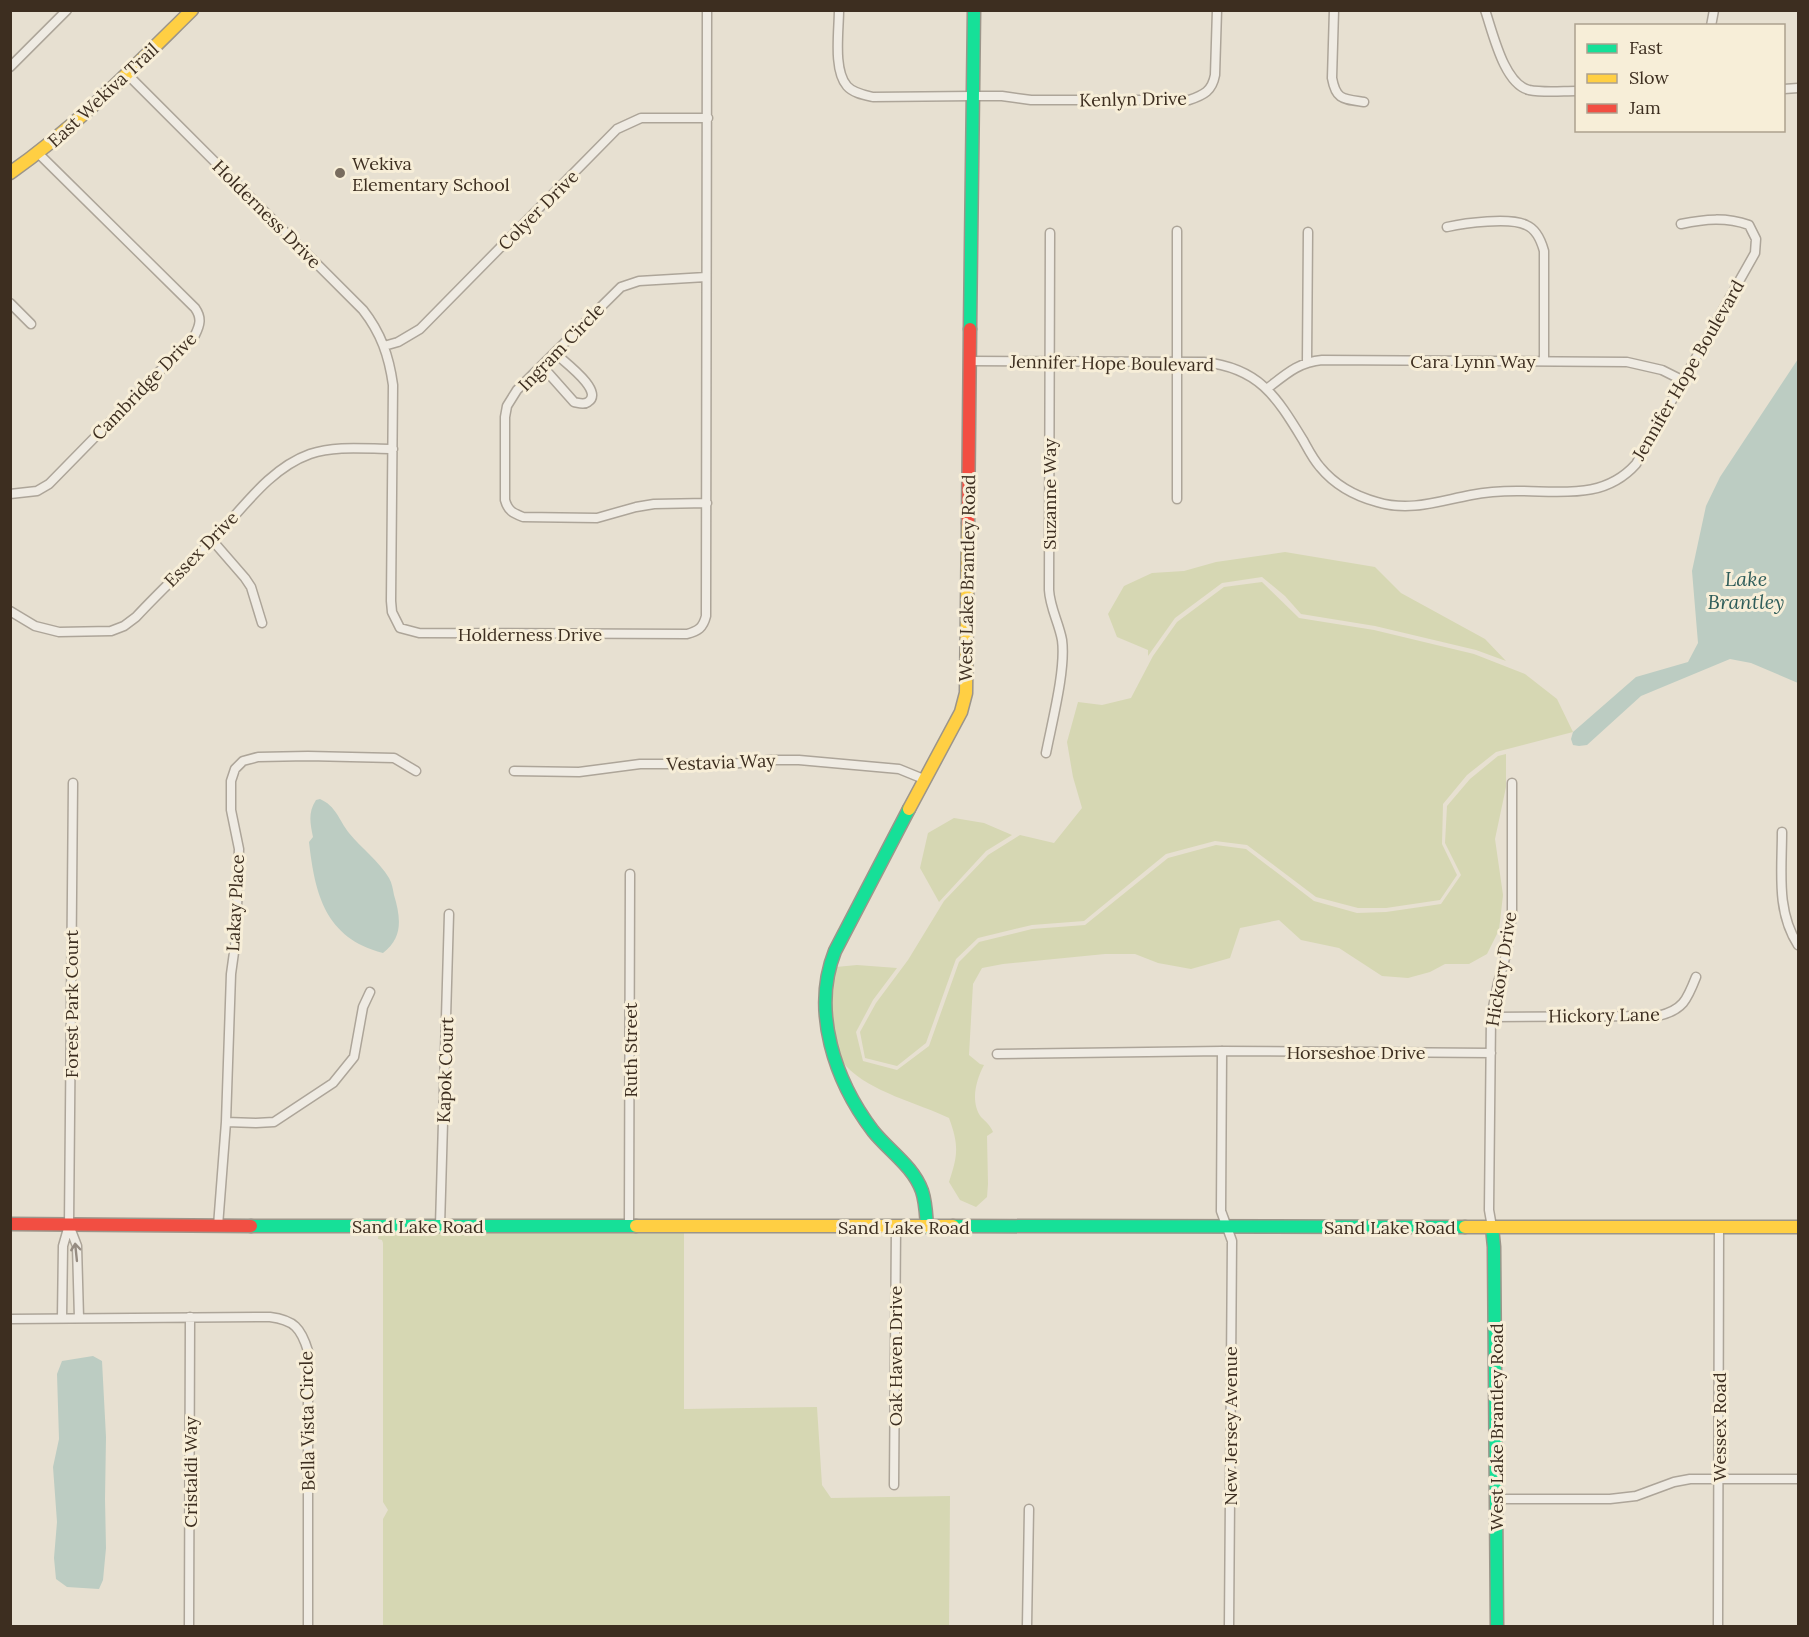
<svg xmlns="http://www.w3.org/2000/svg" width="1809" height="1637" viewBox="0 0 1809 1637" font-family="Lora,serif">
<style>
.green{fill:#d6d7b3}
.water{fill:#bcccc2}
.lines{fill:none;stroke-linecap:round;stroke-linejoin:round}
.street-casing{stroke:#ada599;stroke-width:11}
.fast-casing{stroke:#9c958a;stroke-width:15}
.slow-casing{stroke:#9c958a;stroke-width:15}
.jam-casing{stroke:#9c958a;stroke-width:15}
.street{stroke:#efebe3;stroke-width:8}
.fast{stroke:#16e098;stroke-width:12}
.slow{stroke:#ffcf43;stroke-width:12}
.jam{stroke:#f24e42;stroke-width:12}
.oneway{stroke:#968c82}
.poi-dot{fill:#786c5e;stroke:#f7eed8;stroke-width:2}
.labels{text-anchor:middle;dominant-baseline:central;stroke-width:6;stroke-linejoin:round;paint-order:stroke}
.street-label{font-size:18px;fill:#3d2e20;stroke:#f7eed8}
.poi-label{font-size:18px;fill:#3d2e20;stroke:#f7eed8;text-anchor:start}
.water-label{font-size:20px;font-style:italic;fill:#2f5d5a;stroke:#f7eed8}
</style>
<rect width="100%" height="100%" fill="#e7e0d1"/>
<path class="green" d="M1285,552L1375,567L1401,593L1485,639L1506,661L1476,650L1375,626L1301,614L1285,596L1262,577L1222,583L1175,618L1148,656V650L1117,637L1108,614L1124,586L1152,573L1184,571L1216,562Z
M1262,582L1299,618L1374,630L1474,654L1525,674L1557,699L1573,732L1496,752L1467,775L1443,804L1442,844L1457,875L1440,900L1386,908H1358L1316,897L1247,845L1215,841L1166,854L1084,921L1032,925L978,938L956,959L926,1043L897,1066L865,1058L860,1032L876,1003L908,960L944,901L988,855L1020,835L1054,843L1082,808L1073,777L1067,742L1078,702L1102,705L1131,698L1153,656L1177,622L1224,587Z
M1506,754V787L1495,839L1503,895L1499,930L1487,954L1469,964H1445L1430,972L1408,978L1382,976L1339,948L1301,940L1279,920L1240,928L1230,958L1191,969L1158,963L1135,954H1105L1003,964L982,968L973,984L969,1055L980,1064L984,1065C976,1080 970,1102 981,1117C986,1122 990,1125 993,1132L987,1136L988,1184L987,1197L976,1207L960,1200L949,1182C958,1155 959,1145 949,1118C918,1103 870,1092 846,1066C838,1057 833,1034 832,1022C829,1004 830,985 836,967L857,965L897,968L873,1000L856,1032L863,1061L897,1070L929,1046L959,962L979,942L1032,929L1085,925L1168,858L1216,845L1246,849L1314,901L1357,913L1386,912L1441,904L1461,875L1445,843L1447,806L1470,779L1498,756Z
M954,818L984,823L1012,835L986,851L939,902L920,868L928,833Z
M379,1231H684V1409L817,1407L822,1485L831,1498L950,1496L949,1626H383V1519L388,1510L383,1502V1243L382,1240L378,1239Z"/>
<path class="water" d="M1798,359V683L1751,663L1730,659L1641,696L1587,745L1579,746L1573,745L1571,739L1573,732L1636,677L1688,662L1698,643L1692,571L1706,506L1720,477Z
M320,799C336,806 339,820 349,833C361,848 379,861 389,878C392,883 393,890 394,895C401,918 403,938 383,953C325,938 315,894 309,842L313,837C310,823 308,812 316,800Z
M93,1356L102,1361L106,1437L105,1499L106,1548L103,1580L99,1589L67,1587L56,1579L54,1558L57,1522L53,1467L59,1439L57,1374L62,1361Z"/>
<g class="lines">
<defs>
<path id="street" d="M839,10C839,31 833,70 847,86C853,93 864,95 873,97L974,96H1002L1031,100H1189C1204,95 1212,91 1215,75L1217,10
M1334,10L1332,78C1336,100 1343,99 1364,102
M1485,10C1493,33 1504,84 1529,90C1544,93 1562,91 1576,91
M1711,26L1714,10
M10,67L67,10
M127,74L363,310C381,333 389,356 393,385L391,601L392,612L400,628L419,633L687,634C698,631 703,628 706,616L707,10
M1784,89L1798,88
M1447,227C1465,223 1510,217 1526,225C1536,229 1541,240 1544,251V361
M706,277L639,281L621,287L517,390L507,406L505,417V500C508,511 513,513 523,517L597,518L636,507L654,504L707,503
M10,303L31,324
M384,346L398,342L420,329L617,129L641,118H708
M969,361L1204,362C1259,368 1276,396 1303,440C1308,449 1313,459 1320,467C1334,484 1355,496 1377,502C1410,512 1439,501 1471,495C1486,492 1501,491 1517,491C1561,491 1604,500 1636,464L1755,253L1756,239L1749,225C1726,217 1705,219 1681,224
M1307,362L1308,232
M542,366L574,402C579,403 584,405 588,402C605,391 563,361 555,353
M1268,388C1286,374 1299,362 1322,360L1627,362L1662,370L1684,381
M10,494L37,491L49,484L195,335C200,325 202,318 195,308L39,154
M1177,499V231
M212,540L245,578L251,587L262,623
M10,611L35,626L59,632L111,631L124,626L136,617C160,591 186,567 211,542C241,511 268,469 310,454C336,445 367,449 393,449
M1046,753C1052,722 1066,669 1062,640C1059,623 1050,608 1049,590L1050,233
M514,771L579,772L640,764H730L770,760H799L899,769L926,780
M1782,832C1782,871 1776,911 1798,945
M1491,1017L1658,1016C1683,1010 1687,1000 1696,977
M1222,1051L1221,1211L1232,1241L1229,1626
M997,1054L1222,1051L1491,1053
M226,1122L256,1123L274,1122L333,1083L354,1057L363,1007L370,992
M69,1225L77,1246L79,1318
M218,1226L226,1122L231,974L236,938L239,849L231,810V781L235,769L243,761L258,757L308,756L394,758L416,771
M440,1226L449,914
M629,1226L630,874
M1492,1227L1489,1210L1491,1017L1498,983L1507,951L1512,914V783
M62,1318L63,1246L69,1225L73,783
M10,1319L270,1317C294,1320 301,1328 308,1351V1626
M894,1485L896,1227
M1497,1499H1610L1636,1496L1674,1482L1690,1479H1798
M189,1626L190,1317
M1027,1626L1029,1509
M1718,1626L1719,1227"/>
<path id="fast" d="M970,329L974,10
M909,809L835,951C811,1011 835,1081 873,1131C889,1151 913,1166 922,1191C926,1203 926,1215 927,1227
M251,1226H636
M953,1226L1465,1227
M1492,1227L1494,1247L1497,1626"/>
<path id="slow" d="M10,173C77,126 134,67 192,10
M909,809L961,712L966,693L968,523
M636,1226H953
M1465,1227H1798"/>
<path id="jam" d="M968,523L970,329
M10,1224L251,1226"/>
</defs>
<use href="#street" class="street-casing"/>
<use href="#fast" class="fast-casing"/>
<use href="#slow" class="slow-casing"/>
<use href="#jam" class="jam-casing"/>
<use href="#street" class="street"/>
<use href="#fast" class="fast"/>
<use href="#slow" class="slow"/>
<use href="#jam" class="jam"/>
</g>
<defs><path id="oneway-shaft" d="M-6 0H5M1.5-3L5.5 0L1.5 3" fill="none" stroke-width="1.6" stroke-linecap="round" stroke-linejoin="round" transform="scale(1.5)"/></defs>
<use class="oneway" href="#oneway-shaft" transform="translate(76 1252) rotate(-96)"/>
<circle class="poi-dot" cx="340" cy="173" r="6"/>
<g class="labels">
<g class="street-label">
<text transform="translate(103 95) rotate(-43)">East Wekiva Trail</text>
<text transform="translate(1133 99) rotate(-1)">Kenlyn Drive</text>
<text transform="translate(538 210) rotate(-45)">Colyer Drive</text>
<text transform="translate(267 214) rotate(45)">Holderness Drive</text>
<text transform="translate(561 347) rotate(-46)">Ingram Circle</text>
<text x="1473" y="361">Cara Lynn Way</text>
<text transform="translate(1112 363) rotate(1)">Jennifer Hope Boulevard</text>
<text transform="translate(1688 370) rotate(-60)">Jennifer Hope Boulevard</text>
<text transform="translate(144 386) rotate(-46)">Cambridge Drive</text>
<text transform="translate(1049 494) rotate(-90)">Suzanne Way</text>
<text transform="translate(201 549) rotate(-46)">Essex Drive</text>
<text transform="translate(967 578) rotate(-89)">West Lake Brantley Road</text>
<text x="530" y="634">Holderness Drive</text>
<text transform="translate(721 762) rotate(-2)">Vestavia Way</text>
<text transform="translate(235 903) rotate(-87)">Lakay Place</text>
<text transform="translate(1501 969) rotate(-81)">Hickory Drive</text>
<text transform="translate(71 1004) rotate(-90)">Forest Park Court</text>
<text transform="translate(1604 1015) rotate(-1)">Hickory Lane</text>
<text transform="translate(630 1050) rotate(-90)">Ruth Street</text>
<text x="1356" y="1052">Horseshoe Drive</text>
<text transform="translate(445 1070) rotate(-88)">Kapok Court</text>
<text x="418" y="1226">Sand Lake Road</text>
<text x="904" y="1227">Sand Lake Road</text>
<text x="1390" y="1227">Sand Lake Road</text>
<text transform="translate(895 1356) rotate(-90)">Oak Haven Drive</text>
<text transform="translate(307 1421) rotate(-91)">Bella Vista Circle</text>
<text transform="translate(1230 1426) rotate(-90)">New Jersey Avenue</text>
<text transform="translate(1496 1427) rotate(-90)">West Lake Brantley Road</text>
<text transform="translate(1719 1427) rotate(-90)">Wessex Road</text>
<text transform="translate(190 1472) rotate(-90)">Cristaldi Way</text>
</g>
<g class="poi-label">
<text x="352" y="163">Wekiva<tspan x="352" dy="21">Elementary School</tspan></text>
</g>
<g class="water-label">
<text x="1746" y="578">Lake<tspan x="1746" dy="23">Brantley</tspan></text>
</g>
</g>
<rect width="1809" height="1637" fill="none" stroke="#3d2e20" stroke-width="24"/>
<rect x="1575" y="24" width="210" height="108" fill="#f7eed8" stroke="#ada18e" stroke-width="1.5"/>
<rect x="1587" y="44" width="30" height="9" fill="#16e098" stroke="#ada18e" stroke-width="1.5"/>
<text x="1629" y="54" font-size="18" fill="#3d2e20">Fast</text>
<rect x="1587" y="74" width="30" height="9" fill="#ffcf43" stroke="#ada18e" stroke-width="1.5"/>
<text x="1629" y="84" font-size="18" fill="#3d2e20">Slow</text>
<rect x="1587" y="104" width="30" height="9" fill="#f24e42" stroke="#ada18e" stroke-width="1.5"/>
<text x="1629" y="114" font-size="18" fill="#3d2e20">Jam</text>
</svg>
